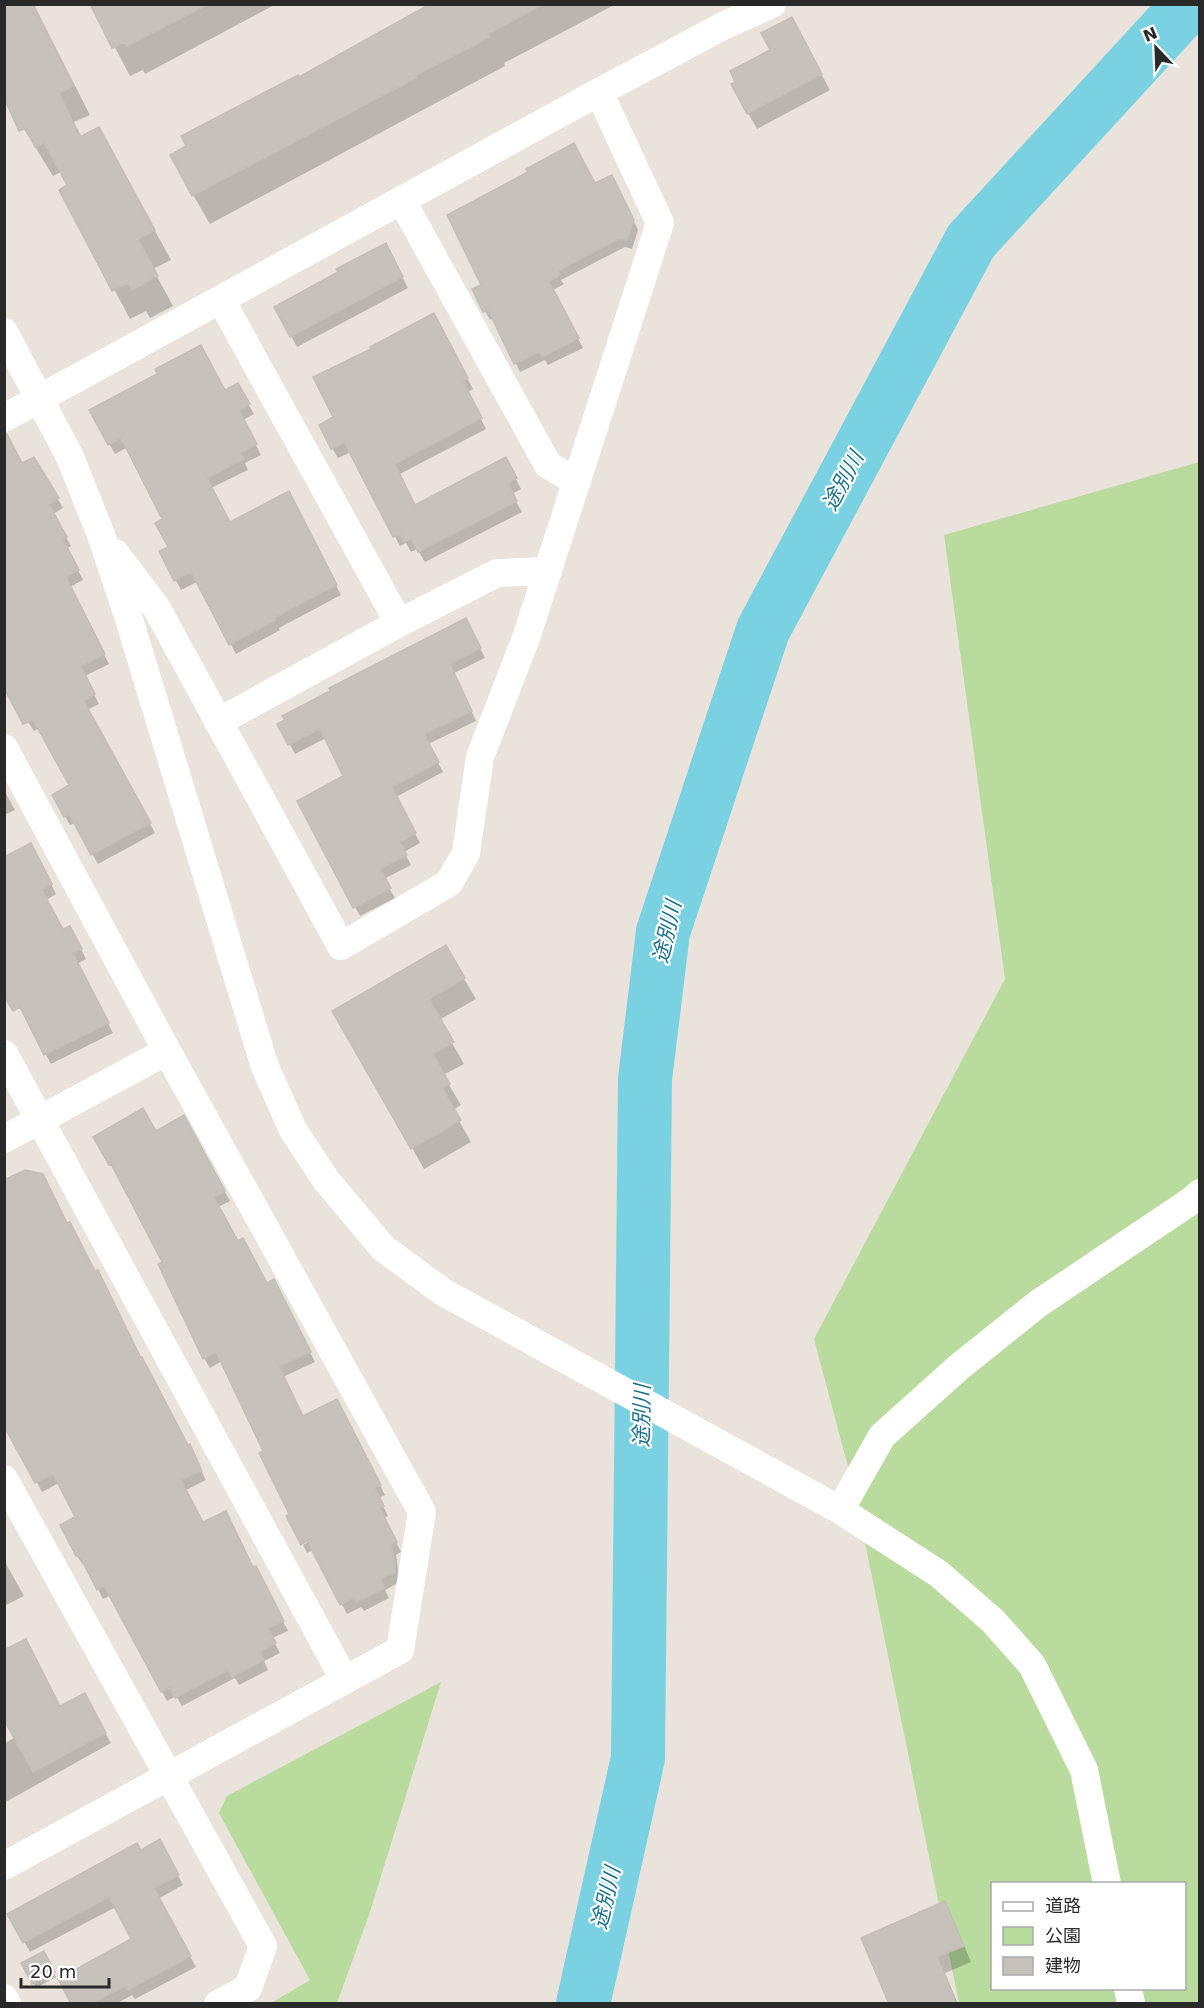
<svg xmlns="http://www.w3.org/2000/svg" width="1204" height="2008" viewBox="0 0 1204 2008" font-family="'DejaVu Sans','Noto Sans JP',sans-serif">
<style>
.green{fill:#b9db9e;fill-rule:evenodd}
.shadow{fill:#0003}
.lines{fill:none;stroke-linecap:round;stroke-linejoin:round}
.river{stroke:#79d1e2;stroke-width:54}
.building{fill:#c6c1bb;stroke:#c5beb6;stroke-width:1.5}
.street{stroke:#fff;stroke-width:28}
.labels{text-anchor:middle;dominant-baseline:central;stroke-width:4.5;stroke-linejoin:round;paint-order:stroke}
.water-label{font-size:21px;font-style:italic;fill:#1a718c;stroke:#fff}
</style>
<rect width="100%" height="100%" fill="#eae3dc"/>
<path class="green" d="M1199,462V2003H959L854,1489L814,1339L1005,979L944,535ZM992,1884H1184V1988H992Z
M441,1682L369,1915L337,2003H271L310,1980L219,1813L227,1796Z"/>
<path class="shadow" d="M4,4H33L90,115L74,122L82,138L115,158L171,260L153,269L173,306L150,318L146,311L130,319L61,190L69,186L61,172L53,176L24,129Z
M101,4H276L145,74L143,70L130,76L94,8Z
M434,4H616L504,63L505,66L210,224L193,195L299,79Z
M800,35L830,90L757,129L748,113Z
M595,185L617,186L638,230L632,249L625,247L561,280L564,284L553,290L583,348L548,365L545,360L520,372L494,318L490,320L474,290L483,285Z
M391,255L408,288L297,347L276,308Z
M439,325L473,389L467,392L486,429L400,474L415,507L511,469L521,489L512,494L522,512L425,562L417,549L411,552L406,543L400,546L351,452L338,458L332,448L335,418Z
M225,392L243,395L254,414L243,420L261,455L245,463L248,470L211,488L230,523L294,503L341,595L279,628L280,630L236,654L197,582L181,590L161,552L170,547L164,520L128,447L115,454L91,411Z
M34,459L63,508L53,514L71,546L67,548L83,580L70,587L109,664L85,676L99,704L87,710L155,833L98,864L75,823L70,825L54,796L71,786L39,728L34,731L28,722L22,465Z
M471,629L485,658L454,673L476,721L428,744L443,772L396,797L420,843L404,852L411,865L384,879L395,898L360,916L355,907L345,777L326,738L295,754L279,725Z
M4,790L15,810L4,815Z
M36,854L56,894L46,900L63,931L75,937L86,959L77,964L113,1033L51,1064L4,979Z
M445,947L476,999L439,1020L464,1064L443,1075L461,1105L453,1110L471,1142L424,1169L334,1011Z
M183,1117L230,1201L218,1207L238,1243L267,1285L279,1291L315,1362L283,1377L303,1418L342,1410L385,1495L379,1498L388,1516L384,1518L401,1552L396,1555L400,1582L385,1590L389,1598L364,1611L361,1607L347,1614L313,1550L307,1553L303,1545L314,1539L291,1515L265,1452L222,1361L210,1368L204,1358L164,1263L118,1173L116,1174L95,1137L155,1133Z
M67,1225L141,1359L147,1368L206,1480L186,1490L203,1524L261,1577L288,1631L272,1638L280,1653L264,1661L268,1670L239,1685L235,1678L182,1706L176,1696L167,1701L111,1595L103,1599L85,1564L83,1565L77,1556L62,1525L77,1518L59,1483L42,1492L19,1449Z
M4,1560L24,1596L4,1606Z
M84,1695L111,1743L4,1803V1744Z
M165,1851L183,1885L158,1899L196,1967L135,1999L132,1995L116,2004H72L133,1939L116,1907L30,1952L9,1915L141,1852Z
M944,1903L953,1919L971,1962L945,1973L958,2004H890Z
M43,1953L56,1977L36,1988L23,1964Z"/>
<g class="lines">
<path class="river" d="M583,2004L638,1758L645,1079L663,932L763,630L971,241L1189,4"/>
</g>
<path class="building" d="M4,4H33L74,86L59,93L80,137L99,127L155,230L138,239L158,276L132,290L128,283L112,291L59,190L67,185L44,143L35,147L26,128L19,131L4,98Z
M90,4H209L127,46L125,42L112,48Z
M430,4H544L488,34L490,37L415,76L416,78L192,196L170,155L186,146L181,136L298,75L299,77Z
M792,17L822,74L747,114L731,84L735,82L730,71L770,50L761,33Z
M574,143L595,183L612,175L634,220L627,241L620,238L558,271L560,275L549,281L579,338L542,357L539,352L514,364L488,310L483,312L472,289L481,285L447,215L528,172L526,169Z
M386,243L403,277L290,337L274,307L338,272L336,269Z
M434,313L468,378L463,381L482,418L395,464L415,505L506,457L517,478L508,483L517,501L418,552L411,539L404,542L400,534L393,537L344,442L331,449L319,425L333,417L313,377L371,349L370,347Z
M201,345L225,390L238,383L250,404L239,410L257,444L240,453L244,459L207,478L230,522L289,491L337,585L275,617L276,620L229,645L191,572L174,581L159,551L168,547L155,523L162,519L121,438L108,445L89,410L157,374L155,369Z
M4,434H7L22,463L34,457L59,498L49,504L67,537L63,539L79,570L66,577L105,654L81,666L95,694L84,701L151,823L91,855L69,814L64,817L52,795L69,785L33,720L23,724L4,688Z
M466,618L481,648L450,664L472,711L424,734L439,762L392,787L416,833L400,842L407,855L380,869L391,888L353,908L297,801L343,776L320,729L288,745L277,724L285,720L282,716L330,691L329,688Z
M31,843L52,884L42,890L63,929L70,926L82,949L73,953L109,1023L44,1055L20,1007L13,1011L4,996V857Z
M446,945L465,978L429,999L454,1042L433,1054L450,1084L442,1088L461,1120L411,1149L332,1011Z
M143,1108L156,1131L184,1115L225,1191L214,1197L238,1241L243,1238L267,1283L274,1279L311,1352L279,1366L303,1416L337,1399L381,1485L375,1488L384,1506L380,1508L397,1542L391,1545L396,1572L381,1579L385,1588L357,1602L354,1598L340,1605L307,1541L301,1545L286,1516L289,1514L259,1453L263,1451L216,1352L203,1359L158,1264L162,1262L111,1164L109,1165L93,1137Z
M25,1170L43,1174L67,1223L70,1222L95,1271L98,1270L141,1358L142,1357L188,1445L190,1444L202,1471L181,1480L203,1522L226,1511L253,1567L256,1566L284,1621L268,1628L276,1643L260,1651L264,1660L232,1677L228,1670L175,1698L170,1687L161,1692L104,1586L97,1590L79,1555L76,1556L60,1525L75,1517L53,1474L35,1483L4,1426V1180Z
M26,1639L60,1706L85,1693L106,1733L33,1772L4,1720V1650Z
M160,1839L179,1875L154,1888L191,1956L128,1990L125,1986L91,2004H71L58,1979L131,1939L109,1897L23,1943L7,1914L137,1843L141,1850Z
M945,1901L964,1946L937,1957L957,2004H889L861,1938Z
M44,1951L55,1972L32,1984L21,1963Z"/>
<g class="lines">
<path class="street" d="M402,201L548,465L577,482
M221,300L399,623
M4,332L70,457L101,535L129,619L265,1067L293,1130L326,1180L383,1248L443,1292L840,1510L939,1574L993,1621L1032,1665L1084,1770L1107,1884
M4,418L599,92L725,25L772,4
M115,553L156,607L341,946L449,883L466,853L480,757L526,638L660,223L599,92
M218,722L399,623L497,573L548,571
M4,748L167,1051L422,1512L400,1650L4,1866
M4,1054L344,1679
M4,1139L167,1051
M4,1479L263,1946L248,1988L218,2004
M840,1510L882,1436L959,1367L1039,1303L1191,1201L1200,1193
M1128,1988L1131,2004
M4,1998L7,2004"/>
</g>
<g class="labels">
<g class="water-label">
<text transform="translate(843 481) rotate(-62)">途別川</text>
<text transform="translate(667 932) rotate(-77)">途別川</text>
<text transform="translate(642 1416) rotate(-89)">途別川</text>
<text transform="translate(606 1898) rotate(-77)">途別川</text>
</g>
</g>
<rect width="1204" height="2008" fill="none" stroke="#292929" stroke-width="12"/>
<rect x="991" y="1882" width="195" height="108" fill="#ffffff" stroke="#a9a9a9" stroke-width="1.5"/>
<rect x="1003" y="1902" width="30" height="9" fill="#ffffff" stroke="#a9a9a9" stroke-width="1.5"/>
<text x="1045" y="1912" font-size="18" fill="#292929">道路</text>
<rect x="1003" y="1927" width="30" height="18" fill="#b9db9e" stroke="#a9a9a9" stroke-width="1.5"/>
<text x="1045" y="1942" font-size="18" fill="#292929">公園</text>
<rect x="1003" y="1957" width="30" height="18" fill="#c6c1bb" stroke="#a9a9a9" stroke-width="1.5"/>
<text x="1045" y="1972" font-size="18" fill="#292929">建物</text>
<g transform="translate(1156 48) rotate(337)" stroke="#ffffff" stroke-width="4.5" paint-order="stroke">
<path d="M0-4.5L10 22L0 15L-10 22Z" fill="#292929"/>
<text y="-9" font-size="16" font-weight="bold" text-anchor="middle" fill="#292929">N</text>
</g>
<path d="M21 1978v9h88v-9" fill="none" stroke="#292929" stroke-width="3"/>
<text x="30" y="1978" font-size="18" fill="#292929" stroke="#ffffff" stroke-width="4.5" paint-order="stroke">20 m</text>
</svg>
